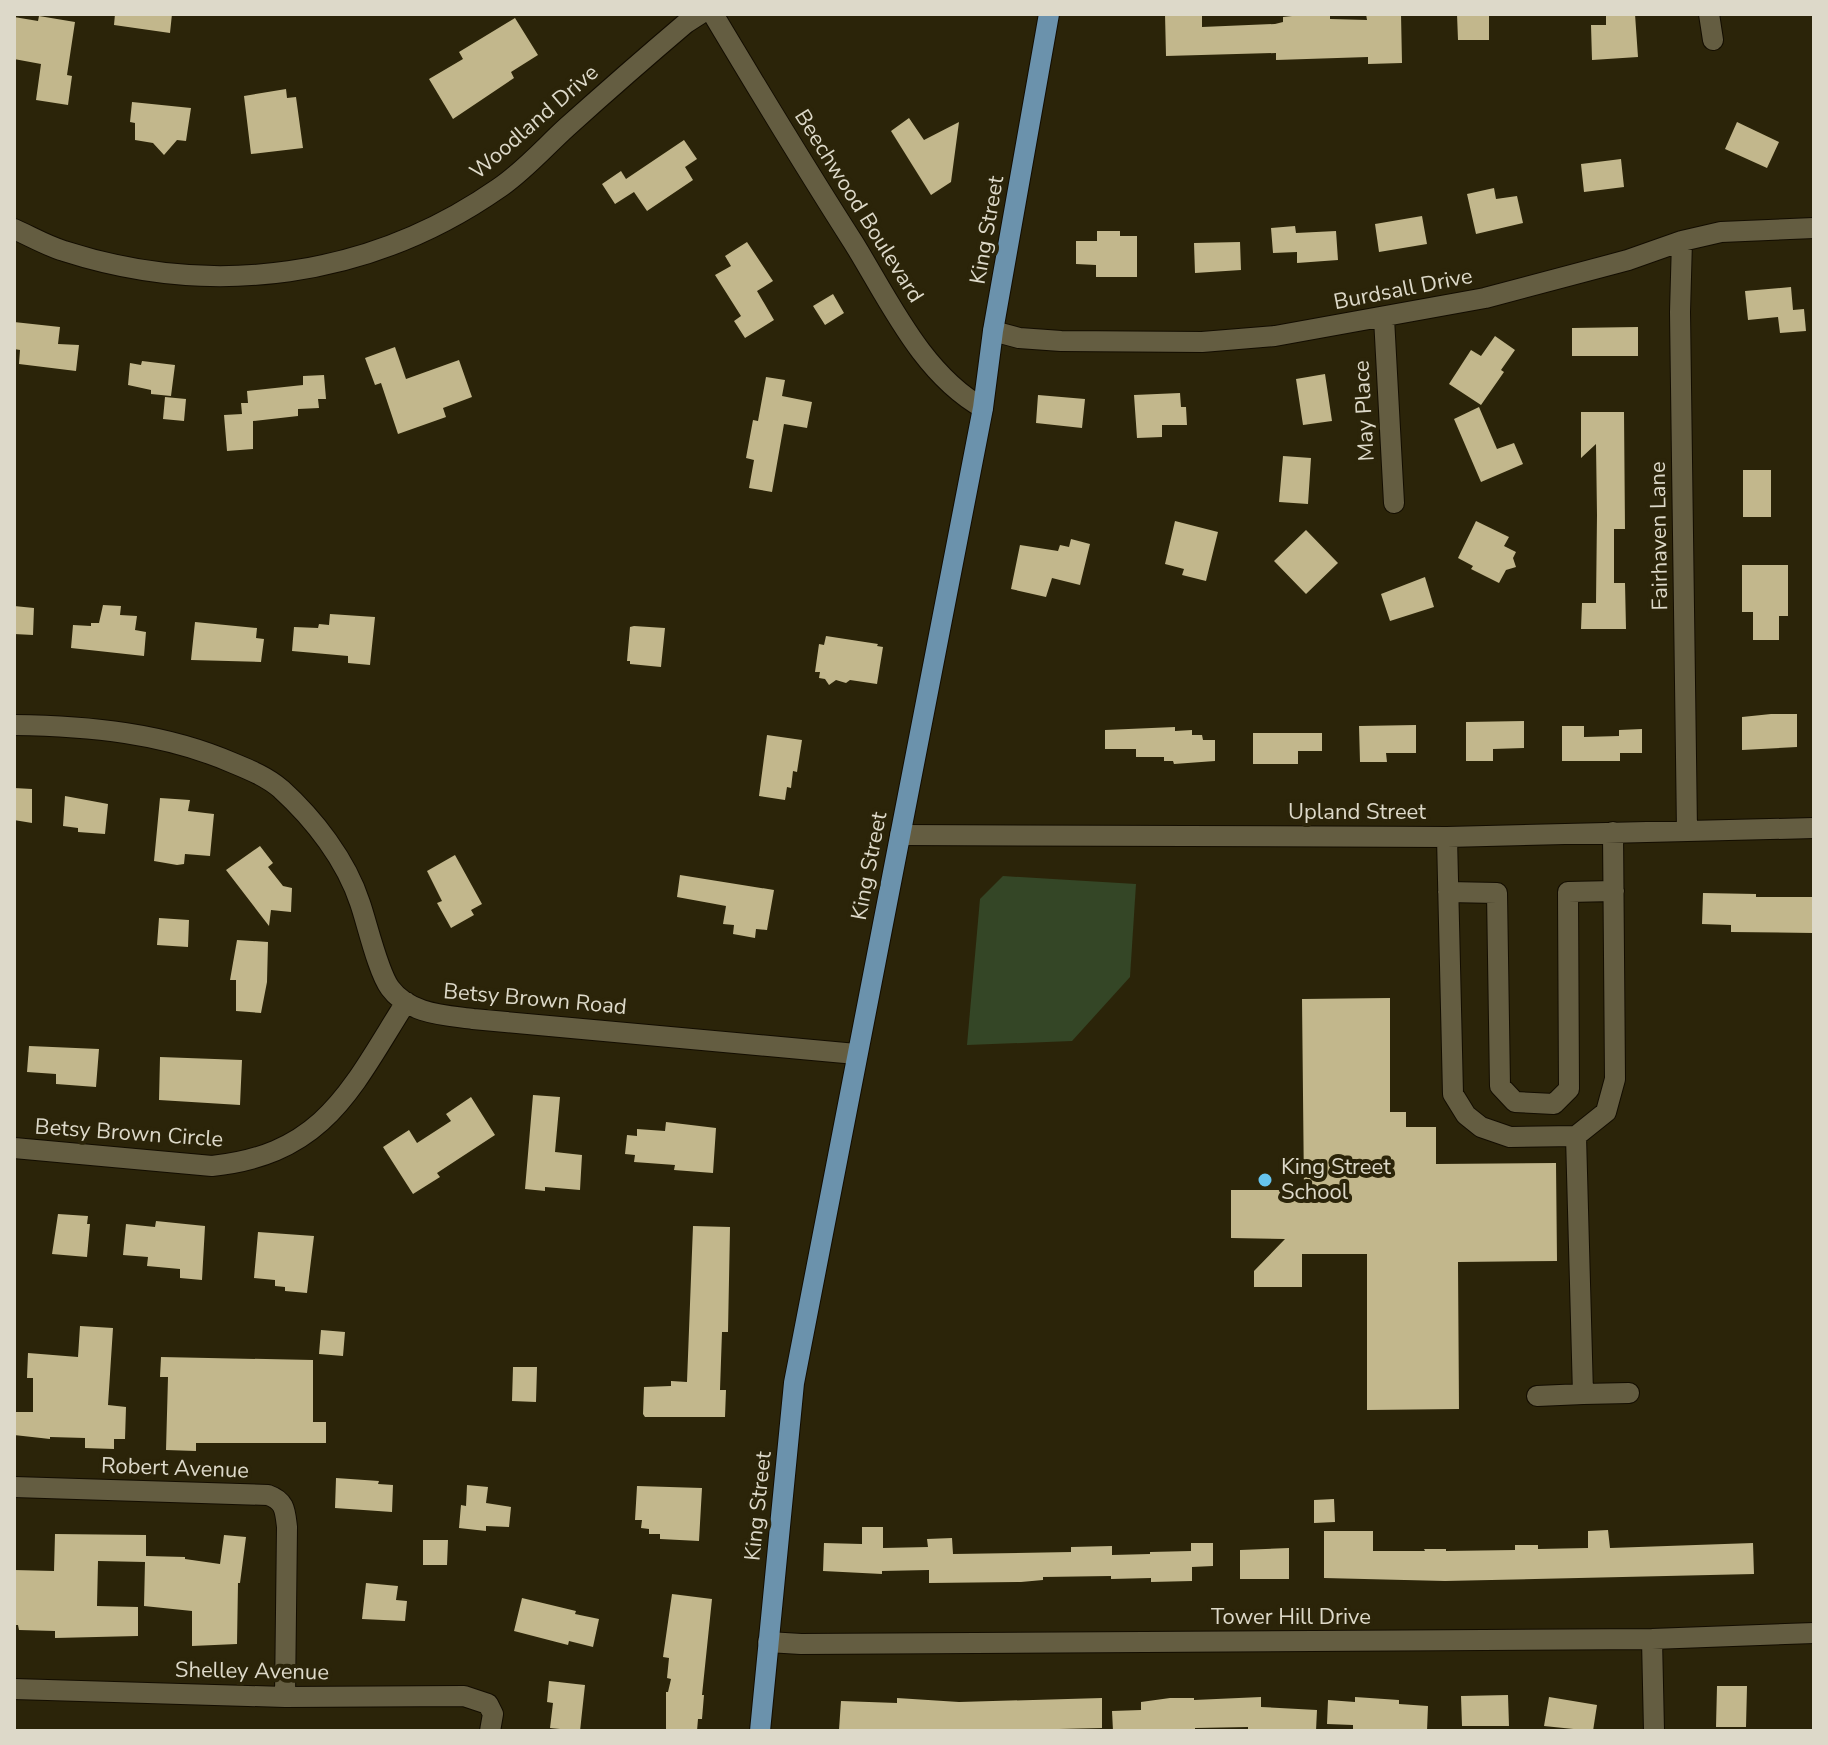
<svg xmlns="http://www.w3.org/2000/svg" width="1828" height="1745" viewBox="0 0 1828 1745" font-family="'Nunito Sans',sans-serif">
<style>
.green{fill:#344626}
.building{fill:#c2b78c}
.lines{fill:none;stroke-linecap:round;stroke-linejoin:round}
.minor-casing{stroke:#130d00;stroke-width:22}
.major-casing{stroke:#130d00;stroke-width:22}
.minor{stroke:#645d41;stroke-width:20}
.major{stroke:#6b92ac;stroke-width:20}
.poi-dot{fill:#66c4ef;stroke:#2b2409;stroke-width:3}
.labels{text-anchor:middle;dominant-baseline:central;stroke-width:8;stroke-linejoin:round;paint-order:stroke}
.street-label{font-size:22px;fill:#ddd9c9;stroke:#2b2409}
.poi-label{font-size:22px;fill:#ddd9c9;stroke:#2b2409;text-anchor:start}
</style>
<rect width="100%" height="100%" fill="#2b2409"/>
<path class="green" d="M1003,876L1136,884L1130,977L1072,1041L967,1045L980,899Z"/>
<path class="building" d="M115,14H172L170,33L114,25Z
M1165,14H1202V27L1275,24L1283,22V17L1301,15H1330V19L1367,20L1366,14H1401L1402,63L1368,64V57L1276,60V53L1166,56Z
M1457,14H1489V40H1458Z
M1606,14H1635L1638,57L1592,60L1591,25H1606Z
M39,16L75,22L67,75L72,76L68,105L36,100L41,64L14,59V17L38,21Z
M515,18L538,55L511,72L514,78L453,119L429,79L463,59L459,52Z
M286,89L287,98L296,97L303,148L251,154L244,96Z
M132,102L191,108L186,141L177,140L164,155L153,143L135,140V123L130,122Z
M909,118L924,140L959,122L951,182L931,195L891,131Z
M1737,122L1779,142L1767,168L1725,149Z
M684,140L697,159L685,167L693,180L647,211L634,192L615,204L602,184L621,171L626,179Z
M1621,159L1624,187L1584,192L1581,164Z
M1494,188L1496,199L1517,196L1523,223L1476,234L1467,194Z
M1422,216L1427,244L1379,252L1375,224Z
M1295,226L1296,233L1336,231L1338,260L1297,263V252L1273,253L1271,228Z
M1097,231H1120V236H1137V277H1096V265L1076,264V241H1097Z
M747,242L773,281L757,291L774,320L745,338L734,321L741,316L715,275L731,266L725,256Z
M1240,242L1241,270L1195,273L1194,243Z
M1791,287L1793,310L1804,309L1806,331L1780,333L1778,317L1748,320L1745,291Z
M833,294L844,313L825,325L813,306Z
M14,322L60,327L58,344L79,345L76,371L19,364L20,350L14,349Z
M1638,327V356H1572V328Z
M1495,336L1515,350L1501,370L1504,372L1481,405L1449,384L1471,350L1481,356Z
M395,347L406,379L459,360L472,397L443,408L446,417L398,434L381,383L375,385L365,358Z
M142,361L175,365L171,396L151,394V390L128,385L130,363L141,365Z
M1325,374L1332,421L1303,425L1296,379Z
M324,375L326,399H318L319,408L298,409V416L253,421V449L227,451L224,415L242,414L241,403H248L247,391L303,385V376Z
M766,377L785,380L782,396L812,402L807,428L784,424L772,492L749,488L754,460L746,458L753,420L758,421Z
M1180,393L1181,407H1186L1187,425H1162V437L1137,438L1134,395Z
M1038,395L1085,399L1082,428L1036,423Z
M165,397L186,399L184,421L163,419Z
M1479,407L1497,449L1514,443L1523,464L1481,482L1454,419Z
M1581,412H1624L1625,529H1614V583H1625L1626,629H1581L1582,603H1596L1597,515L1596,444L1581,458Z
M1283,456L1311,458L1308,504L1279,502Z
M1743,470H1771V517H1743Z
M1175,521L1218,532L1206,581L1182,575L1184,569L1165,564Z
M1476,521L1509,537L1504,546L1516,552L1513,558L1516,567L1506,570L1499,583L1471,569L1473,566L1458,558Z
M1306,530L1338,563L1306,594L1274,561Z
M1071,539L1090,544L1080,585L1052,578L1046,597L1011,589L1020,545L1058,551L1060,545L1069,547Z
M1742,565H1788V616H1779V640H1753V612H1742Z
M1425,577L1434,607L1390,621L1381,594Z
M103,605L121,606L120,615L137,616L135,630L146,632L144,656L71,648L73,625L91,626V623H99Z
M14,606L34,608L33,635L14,634Z
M330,614L375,617L370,665L348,663V656L292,651L294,627L318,628L319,624L329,625Z
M195,622L257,628L256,638L264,639L261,662L191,660Z
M634,626L665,628L661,667L630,664V661H627L630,627Z
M826,636L878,644L877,646L883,647L877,684L850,680L846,683L836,680L829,685L825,679L819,678L820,672H815L819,644L824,645Z
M1771,714H1797V747L1742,750V717Z
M1524,721V748L1493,749V761H1466V722Z
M1416,725V753H1386L1387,762H1360L1359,726Z
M1562,726H1584V737L1619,736V730L1642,729V753H1620V761H1562Z
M1175,727V731L1192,730V735H1202L1203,740H1215V761L1174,764L1173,761H1164V757H1136V749H1105V730Z
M1253,733H1322V751H1298V764H1253Z
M767,735L802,740L797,772L793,771L791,788L787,787L785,800L759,796Z
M14,788L32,789V823L14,820Z
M65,796L108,804L105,834L78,832V828L63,826Z
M160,798L190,800L188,811L214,814L210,856L185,854L184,864L177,865L154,861Z
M260,846L273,863L268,867L283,886L292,888L291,912L271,910L269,926L226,870Z
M455,855L482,904L471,910L474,915L451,928L437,903L442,901L427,871Z
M680,875L774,890L767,930L756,929L755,938L733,934L734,925L723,924L726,906L677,897Z
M1703,893L1756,894V897H1814V933L1731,932V925L1702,924Z
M159,918L189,920L188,947L157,945Z
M237,940L268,942L267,982L261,1013L236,1011V980H230Z
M1390,998V1112H1406V1127H1436V1164L1556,1163L1557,1261L1458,1262L1459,1409L1367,1410V1254H1302V1287H1254V1271L1285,1239L1231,1238V1190H1304L1302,999Z
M29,1046L99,1049L96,1087L56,1084V1074L27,1072Z
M160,1057L242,1060L240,1105L159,1100Z
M533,1095L560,1097L555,1152L582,1155L580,1190L545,1187V1191L525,1189Z
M471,1097L495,1135L437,1173L440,1177L413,1194L383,1147L409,1130L417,1143L451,1121L446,1114Z
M666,1122L716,1128L713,1173L674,1170L675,1165L634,1162L635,1155L625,1154L627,1135L637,1136V1129L665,1131Z
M58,1214L88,1216L87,1224H90L87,1257L52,1254Z
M156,1221L205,1226L202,1280L180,1278V1269L147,1266L148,1257L123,1255L126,1224L155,1227Z
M693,1226L730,1227L728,1332H722L720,1390H726L725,1417H645L643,1414L644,1387L671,1386V1381L687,1382Z
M258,1232L314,1236L307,1293L285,1291V1287L275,1286V1280L254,1278Z
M80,1326L113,1328L108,1405L126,1407L125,1439H114V1449L85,1448V1438L50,1437V1439L14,1435V1412H33V1378H27L28,1353L78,1357Z
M321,1330L345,1332L343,1356L319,1354Z
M161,1357L313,1360V1422H326V1443H196V1451L166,1450L168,1377H160Z
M513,1367H537L536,1402L512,1401Z
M336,1478L379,1481L378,1484L393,1485L392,1512L335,1508Z
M467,1485L488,1487L486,1503L511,1507L509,1527L486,1526V1531L459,1528L461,1505L466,1506Z
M637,1486L702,1488L699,1541L660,1539V1534H649V1529L641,1528L642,1520H635Z
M1334,1499L1335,1522L1314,1523V1500Z
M862,1527H883V1548L928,1547L927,1539L952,1538L953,1554L1071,1552V1547L1112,1546V1555L1150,1554V1552L1191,1551V1543H1213V1566L1192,1567V1581L1151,1582V1578L1111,1579V1576L1043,1577V1580L1021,1582L929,1583V1570L882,1571V1574L823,1571L824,1543L862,1544Z
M1608,1530L1610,1548L1753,1543L1754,1574L1445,1581L1324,1578V1531H1373V1551H1425L1424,1549H1446V1551L1515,1550V1545H1538V1549L1588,1548V1531Z
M55,1534L146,1535V1556L185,1557V1559L220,1564L224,1535L246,1537L240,1583H238L237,1644L192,1646V1611L144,1606L145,1562L98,1561L97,1606L138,1607V1636L55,1638V1631L19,1630L18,1625H14V1570L54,1571Z
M423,1540H448L447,1565H423Z
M1289,1548V1579H1240V1550Z
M366,1583L398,1586L396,1600L407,1601L405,1621L362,1619Z
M672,1594L712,1599L702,1695H704L702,1719H698L697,1731H666V1692H668L671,1679L667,1678L669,1658L663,1657Z
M522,1598L576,1611L575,1614L599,1619L593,1647L569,1641L568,1645L514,1631Z
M549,1681L585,1685L580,1731L550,1728L553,1703L547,1702Z
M1717,1686H1747L1746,1727H1716Z
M1508,1695L1509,1726H1462L1461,1696Z
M1261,1697V1707L1317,1710L1316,1731H1248V1727L1195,1728V1731H1113L1112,1711L1141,1710V1702L1170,1698H1194V1700Z
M1355,1697L1399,1700V1704L1428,1706L1427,1731L1353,1729V1725L1327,1724L1328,1700L1355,1702Z
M1549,1697L1597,1705L1593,1731L1544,1726Z
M897,1698L959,1702L1102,1698V1728L971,1731L839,1730L841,1701L897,1703Z"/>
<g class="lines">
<defs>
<path id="minor" d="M713,14C759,91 805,167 853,242C889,300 922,374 983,408
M1709,14L1713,40
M14,229C30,236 47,246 64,251C213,299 370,278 499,188C523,172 545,147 567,127C606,92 646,57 686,23L700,14
M1682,241L1680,312L1687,831
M1384,318L1394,503
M993,331L1019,338L1061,341L1202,342L1275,336L1485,298L1628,260L1682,241L1721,232L1814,228
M14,725C89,726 164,733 233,763C250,770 267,777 281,789C314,819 346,860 360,903C367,923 378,972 390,988C409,1014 444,1015 473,1019L856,1054
M900,835L1447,837L1814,828
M1447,837L1453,1094L1466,1115L1481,1127L1510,1137L1576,1136L1606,1112L1615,1079L1613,832
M1448,892L1497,893L1500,1086L1515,1102L1554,1104L1569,1089L1568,892L1614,891
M1576,1136L1583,1394L1629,1393
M14,1148L212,1166C325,1154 351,1089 406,1002
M1537,1396L1583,1394
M14,1487L268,1495C285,1501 285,1510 287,1527L285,1697
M1652,1639L1654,1731
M768,1642L801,1644L1652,1639L1814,1633
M14,1689L285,1697L464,1696L488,1704L493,1714L490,1731"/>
<path id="major" d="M760,1731L794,1383L983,408L993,331L1049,14"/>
</defs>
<use href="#minor" class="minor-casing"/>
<use href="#major" class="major-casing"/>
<use href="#minor" class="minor"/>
<use href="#major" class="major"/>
</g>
<circle class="poi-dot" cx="1265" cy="1180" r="8"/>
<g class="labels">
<g class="street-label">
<text transform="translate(534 122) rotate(-41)">Woodland Drive</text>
<text transform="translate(859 206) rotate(58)">Beechwood Boulevard</text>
<text transform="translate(987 230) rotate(-80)">King Street</text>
<text transform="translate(1403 289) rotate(-11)">Burdsall Drive</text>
<text transform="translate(1364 411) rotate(-93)">May Place</text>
<text transform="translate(1659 536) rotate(-91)">Fairhaven Lane</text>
<text x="1357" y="812">Upland Street</text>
<text transform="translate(869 866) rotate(-79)">King Street</text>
<text transform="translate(535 999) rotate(5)">Betsy Brown Road</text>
<text transform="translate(129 1133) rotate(4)">Betsy Brown Circle</text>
<text transform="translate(175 1468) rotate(2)">Robert Avenue</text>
<text transform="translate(758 1506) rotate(-84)">King Street</text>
<text x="1291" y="1617">Tower Hill Drive</text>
<text transform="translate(252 1671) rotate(1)">Shelley Avenue</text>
</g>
<g class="poi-label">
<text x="1281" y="1167">King Street<tspan x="1281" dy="25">School</tspan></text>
</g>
</g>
<rect width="1828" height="1745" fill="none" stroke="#ddd9c9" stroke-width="32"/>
</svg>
